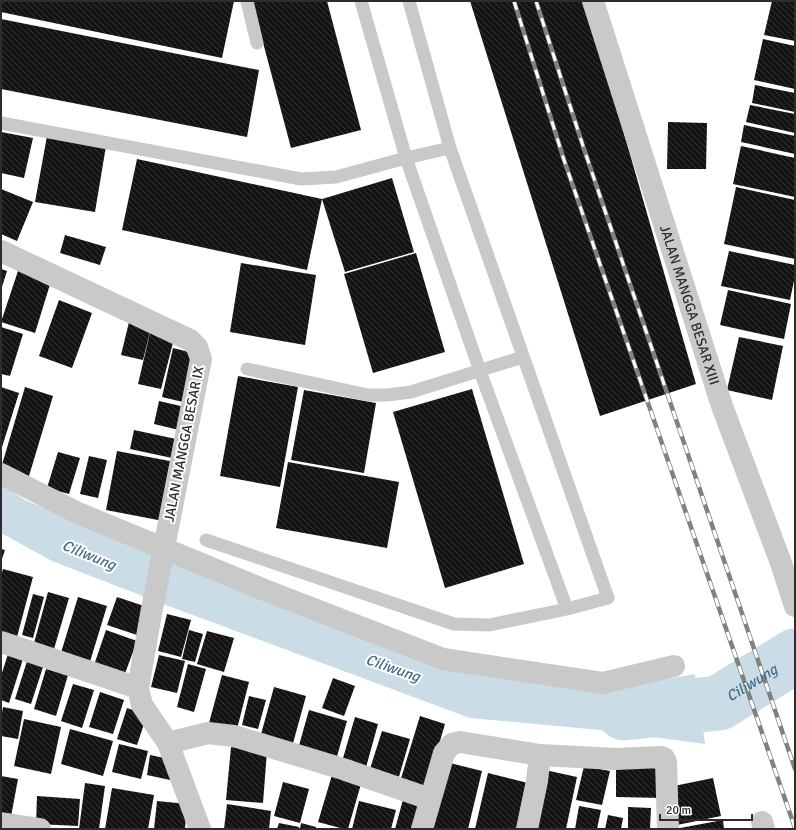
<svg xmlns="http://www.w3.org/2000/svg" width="796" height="830" viewBox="0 0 796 830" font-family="Signika,sans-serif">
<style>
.water{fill:#cadce6}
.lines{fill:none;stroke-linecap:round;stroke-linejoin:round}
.river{stroke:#cadce6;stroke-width:55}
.building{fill:url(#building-back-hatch)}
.lane{stroke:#c9c9c9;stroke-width:13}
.street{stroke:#c9c9c9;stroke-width:22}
.rail-casing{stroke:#818181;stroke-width:4.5}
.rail{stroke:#fff;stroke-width:3;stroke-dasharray:9;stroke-linecap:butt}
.labels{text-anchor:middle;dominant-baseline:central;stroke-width:4;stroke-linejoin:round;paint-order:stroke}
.street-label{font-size:14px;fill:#2c2c2c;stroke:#fff}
.water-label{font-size:15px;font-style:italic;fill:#456e84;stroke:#fff}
</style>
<defs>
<pattern id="building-back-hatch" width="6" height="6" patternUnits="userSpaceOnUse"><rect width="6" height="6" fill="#131313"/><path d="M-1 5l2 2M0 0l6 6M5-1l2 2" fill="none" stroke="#363636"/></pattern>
</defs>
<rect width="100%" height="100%" fill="#fff"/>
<path class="water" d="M1,485L25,500L155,556L343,623L600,691L695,674L705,744L600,730L470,718L171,607L52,561L1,533Z"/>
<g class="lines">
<path class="river" id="s1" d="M624,713L719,703L795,656"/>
</g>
<path class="building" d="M1,1H234L222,58L1,12Z
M252,1H327L361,130L291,148Z
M470,1H586L696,384L600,416Z
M772,1H795V41L764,35Z
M1,19L259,70L247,137L1,89Z
M763,39L795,46V89L754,80Z
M755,85L795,93V112L752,103Z
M750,105L795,114V133L746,122Z
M668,122L707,123L706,169H667Z
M744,125L795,136V154L741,142Z
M1,132L33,138L24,178L1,173Z
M47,136L106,146L95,212L35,202Z
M741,146L795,158V197L733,184Z
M137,159L322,199L392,178L414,252L345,272L322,199L307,270L122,230Z
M736,187L795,200V259L724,244Z
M1,189L33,202L17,241L1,234Z
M65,235L106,247L100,265L60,253Z
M729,251L795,265V276L790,300L721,286Z
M416,253L445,352L373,373L344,274Z
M241,263L316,275L305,345L230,332Z
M19,268L52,278L35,333L1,322Z
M1,269L7,271L1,290Z
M728,290L791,304L784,339L720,325Z
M59,300L92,313L72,368L39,356Z
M129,322L151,328L143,360L121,355Z
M1,327L23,334L10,376L1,374Z
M150,333L174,339L161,389L138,384Z
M739,337L783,346L772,400L727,390Z
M173,348L193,353L183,402L162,397Z
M238,376L298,387L280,487L220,476Z
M1,387L19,393L2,447H1Z
M25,387L53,396L29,476L1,468Z
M472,389L524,564L445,588L393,412Z
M304,390L376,403L364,473L291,460Z
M159,401L185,407L179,430L154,424Z
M134,430L176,439L172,458L130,449Z
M117,451L175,462L163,521L106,510Z
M58,452L80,458L69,494L47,488Z
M89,456L107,460L98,498L80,494Z
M288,462L399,482L387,548L276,528Z
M1,549L5,550L1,562Z
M3,569L33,577L17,637L1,632V576Z
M48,592L69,598L54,649L34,643Z
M33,594L44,597L33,638L22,635Z
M78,597L107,606L89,665L60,656Z
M117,597L147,607L137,635L107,625Z
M167,614L191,620L181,657L158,651Z
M106,630L137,641L123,679L93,668Z
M189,630L203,634L195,662L182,659Z
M207,631L234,638L224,672L197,664Z
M8,654L23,659L9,703L1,700V676Z
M159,655L185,661L177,693L151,687Z
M28,658L44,664L31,704L15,699Z
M188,664L206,669L194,712L177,707Z
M46,669L68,675L56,716L34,709Z
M222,675L249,682L237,729L209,723Z
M333,678L355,686L344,716L322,708Z
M73,684L94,690L82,728L61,721Z
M274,687L306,696L292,747L260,738Z
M100,692L124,700L113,734L89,727Z
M249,696L266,700L258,729L242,725Z
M3,707L23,711L18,739L1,736V718Z
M127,708L147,715L137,745L117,739Z
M309,710L347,721L336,760L298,749Z
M420,716L445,724L425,792L399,785Z
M355,717L378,724L365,771L341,765Z
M24,719L61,727L51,774L14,766Z
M70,729L113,741L103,776L61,764Z
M382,731L410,739L398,780L369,772Z
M119,744L148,751L141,779L112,772Z
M231,747L267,751L263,803L226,800Z
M150,755L174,760L170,780L147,775Z
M446,762L482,771L468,829H429Z
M616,763L664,765L663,798L616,797Z
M584,766L610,771L602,805L576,800Z
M545,770L577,777L566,829H532Z
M488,773L532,784L522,829H475Z
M332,775L361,784L348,829H344L318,822Z
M1,776L18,779L10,822L1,821Z
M713,778L721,816L677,825L669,787Z
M283,782L309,789L300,823L274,816Z
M85,783L105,786L99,829H79Z
M112,788L154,795L148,829H105Z
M37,796L80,799L78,826L36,824Z
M404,796L425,802L417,829H395Z
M157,801L187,804L185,829H154Z
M359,801L396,810L391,829H352Z
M227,804L271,811L269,829H224Z
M579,806L601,810L597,829H575Z
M628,807L651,808L650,829H628Z
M608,815L623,818L621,829H605Z
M723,820L724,829H680V828Z
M279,823L299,827L298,829H277Z
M301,823L316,827V829H300Z"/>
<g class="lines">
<path class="lane" d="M247,1L257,43
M361,1L406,158L480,371L567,609
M1,123L301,179L336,177L406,158L450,148
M247,369L368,395H387L411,392L523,357
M206,540L454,624L489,625L567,609L608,598L450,148L409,1"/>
<g class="street">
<path id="s2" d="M593,1L722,406L781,563L795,606"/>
<path d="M1,251L190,340L197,347L201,359L151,614L138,688L142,705L168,743L200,829"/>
<path d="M1,474L78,513L262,589L443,659L603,683L674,666"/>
<path d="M1,642L138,688"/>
<path d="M168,743L208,733L234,736L343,769L430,799"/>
<path d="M762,822L764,829"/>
<path d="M1,823L40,829"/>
<path d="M422,829L444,753L452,744L460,742L540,755L616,759L661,757L664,758L666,762L668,829"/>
<path d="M527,829L537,781L540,755"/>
</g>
<defs>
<path id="rail" d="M514,1L564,160L795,828
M536,1L584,149L795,769"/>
</defs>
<use href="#rail" class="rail-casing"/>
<use href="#rail" class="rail"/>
</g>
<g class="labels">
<g class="street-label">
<text stroke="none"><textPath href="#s2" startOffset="319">JALAN MANGGA BESAR XIII</textPath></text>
<text transform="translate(184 444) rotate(-79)">JALAN MANGGA BESAR IX</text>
</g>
<g class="water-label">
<text transform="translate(89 555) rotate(22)">Ciliwung</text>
<text transform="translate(393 668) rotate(19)">Ciliwung</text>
<text stroke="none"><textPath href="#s1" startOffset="134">Ciliwung</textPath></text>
</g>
</g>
<rect width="796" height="830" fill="none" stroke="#2c2c2c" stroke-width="4"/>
<path d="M660 814v6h92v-6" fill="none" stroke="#2c2c2c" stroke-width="2"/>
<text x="666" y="814" font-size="12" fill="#2c2c2c" stroke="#ffffff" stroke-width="3" paint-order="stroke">20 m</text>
</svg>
